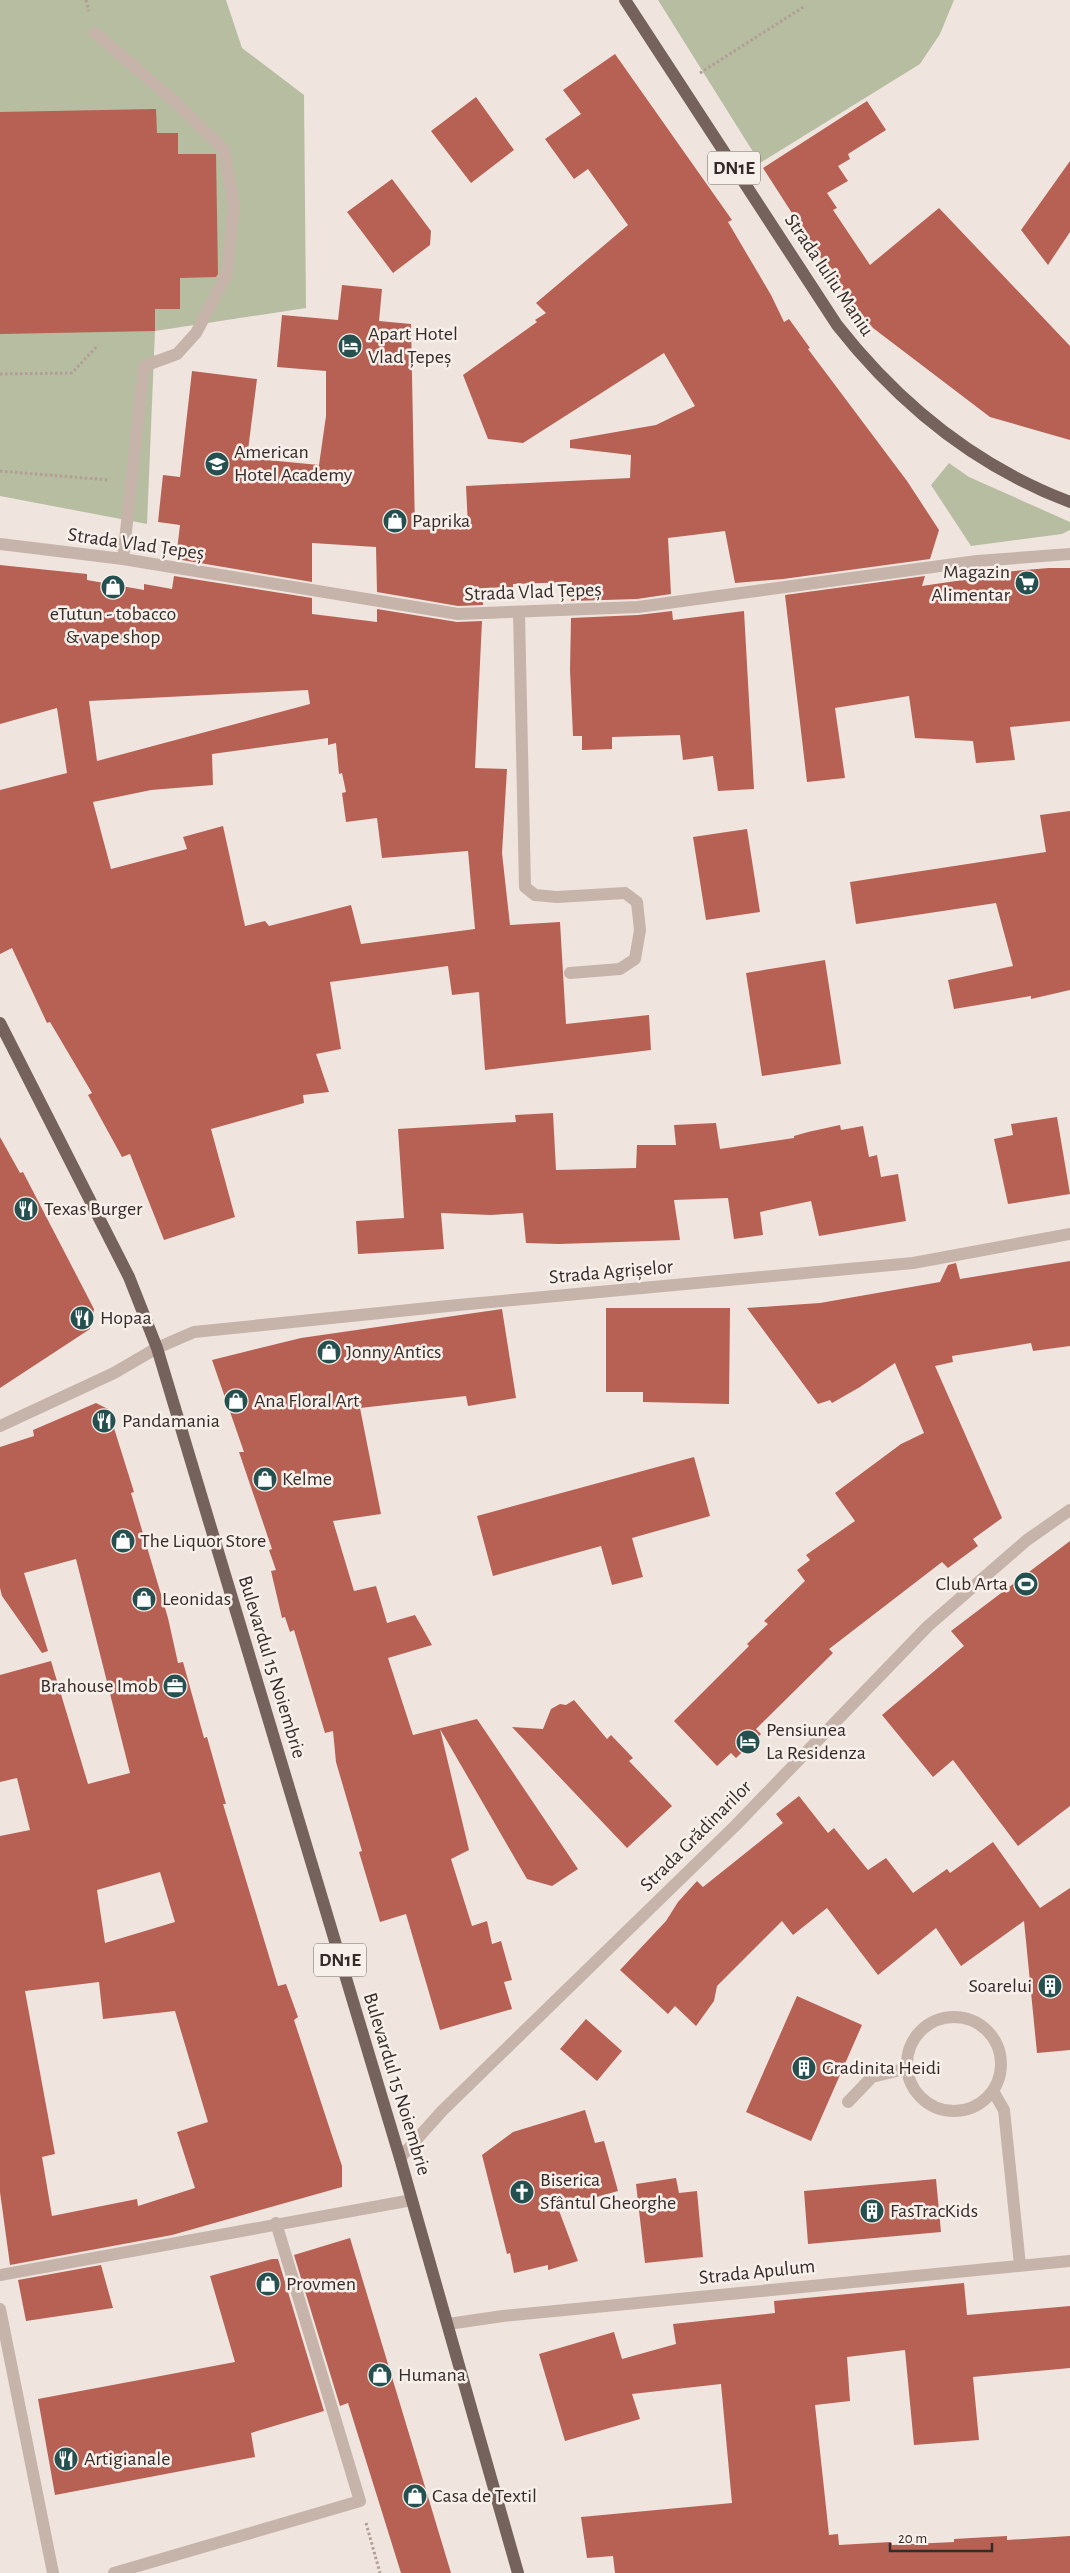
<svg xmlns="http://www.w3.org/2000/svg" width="1070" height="2573" viewBox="0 0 1070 2573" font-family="'Alegreya Sans',sans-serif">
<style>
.green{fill:#b6bda0}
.building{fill:#b76054;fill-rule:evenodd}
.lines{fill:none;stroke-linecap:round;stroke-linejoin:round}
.path{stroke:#b29e96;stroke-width:3;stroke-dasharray:2.5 2.5;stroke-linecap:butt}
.lane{stroke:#c6b4ab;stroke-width:12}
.street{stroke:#c6b4ab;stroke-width:12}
.primary{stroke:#75625c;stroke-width:12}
.labels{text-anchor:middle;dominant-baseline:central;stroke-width:5;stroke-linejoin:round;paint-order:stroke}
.shield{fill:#f7efea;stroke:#6f6663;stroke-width:1}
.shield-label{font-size:19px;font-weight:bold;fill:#352c29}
.street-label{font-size:20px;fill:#352c29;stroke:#f7efea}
.poi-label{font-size:20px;fill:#352c29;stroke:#f7efea;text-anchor:start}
</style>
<rect width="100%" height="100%" fill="#efe5de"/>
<path class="green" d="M0,0H226L242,48L304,95L306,308L155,331L147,524L0,496Z
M658,0H954L940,34L920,64L760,163Z
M949,463L969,477L1070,522V530L1062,534L971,546L931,485Z"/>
<path class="building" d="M615,54L732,220L728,222L771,295L784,322L789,319L810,348L808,349L907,481L939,530L930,559L783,579L735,583L725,531L668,538L671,594L637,599L571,601L572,582L513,584V587L484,588L483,605L458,606L377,592L376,547L312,543V582L176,559L180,525L158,522L163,475L180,477L192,371L257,379L247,458L319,465L326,416V371L277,367L282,315L338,320L342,285L382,289L379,321L411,324L415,530L468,527L466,486L630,478L631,455L570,448V440L656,425L695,406L664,353L523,443L488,439L463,375L537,322L535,320L546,313L536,303L628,225L588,169L574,179L545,139L581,114L563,90Z
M476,97L514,150L471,183L431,131Z
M867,101L886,130L848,154L850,159L838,166L848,181L827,193L837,208L833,210L870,265L939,208L1070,346V440L990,417L873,328L837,283L763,168Z
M156,109L157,133H178V154H216L218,274L216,277L180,278V309H155V331L0,334V112Z
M1070,161V232L1048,265L1021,230Z
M392,179L431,231L430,245L393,273L347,212Z
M0,565L87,574V580L144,590V584L172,589L174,576L312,598V614L377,622V609L457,622L482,621L475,768L507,769L502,853L510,925L560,922L566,1024L649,1015L651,1050L485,1070L479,992L452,995L448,966L330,982L341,1049L316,1054L329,1092L303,1095L304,1103L211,1129L235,1217L164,1240L130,1154L122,1157L88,1095L92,1093L50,1022L47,1023L12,948L0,954V790L67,773L57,708L0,724ZM308,690L310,704L97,761L89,701ZM328,738V745L336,743L339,774L342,773L346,792L342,793L346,822L377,818L382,858L468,851L475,929L361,944L351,905L269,926L265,921L245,926L223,826L183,837L187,849L111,869L93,802L151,790L213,785L212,754Z
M1049,568H1070V721L1010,727L1015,760L976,763L973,741L915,738L909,696L835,708L845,778L807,782L785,595L925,576L922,586L990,576V573Z
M672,611L673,620L744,611L754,789L718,791L713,756L683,760L680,735L612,737V749L582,750V736H573L570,670L571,618L638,615Z
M1070,811V990L1031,999V996L954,1009L948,980L1013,966L996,903L856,924L850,882L1046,852L1040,815Z
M747,829L760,912L706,920L693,837Z
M825,960L841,1064L762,1076L746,973Z
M553,1113L556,1170L636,1168L637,1145H676L674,1125L716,1123L720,1149L794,1138V1136L808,1132L840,1125L841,1130L863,1126L869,1157L877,1155L881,1177L898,1174L906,1221L819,1236L811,1201L760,1212L763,1235L734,1239L728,1198L674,1200L680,1240L559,1244L526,1243L523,1213L491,1215L441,1213L444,1249L358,1254L356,1221L404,1218L398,1129L516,1122L515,1115Z
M1057,1117L1070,1194L1008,1204L994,1139L1013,1135L1011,1124Z
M0,1137L20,1173L23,1172L94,1309L90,1329L0,1388Z
M1070,1261V1346L1033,1351L1031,1343L952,1356L953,1362L935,1366L1002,1518L973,1539L978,1546L948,1568L942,1562L829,1649L833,1653L756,1729L761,1734L736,1758L731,1753L717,1766L674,1721L749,1646L747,1644L768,1624L764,1621L805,1581L797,1570L810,1560L806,1555L855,1521L835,1493L901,1444L924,1433L895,1363L860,1387L832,1403L830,1400L818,1404L747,1308L820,1303L940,1282L948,1265L956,1263L960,1279Z
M606,1308H730L729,1404L643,1402V1392H606Z
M502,1309L516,1398L468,1406L466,1396L360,1408L381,1514L333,1521L354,1591L376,1586L387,1623L415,1615L432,1645L388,1658L413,1735L477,1719L578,1869L552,1886L527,1879L440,1729L469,1850L451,1859L472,1926L487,1921L492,1944L501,1941L512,1980L504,1982L512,2009L440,2030L406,1914L380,1922L359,1852L362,1851L336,1762L333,1731L325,1733L294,1630L290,1632L285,1617L282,1618L271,1571L276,1570L269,1550L272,1549L239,1452H244L212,1360L301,1338Z
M96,1403L108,1409L134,1492L131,1493L168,1618L178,1663L183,1662L204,1738L207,1737L226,1804H223L278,1986L286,1984L298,2017L294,2020L342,2166V2187L172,2235L10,2265L0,2192V1836L30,1830L17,1778L0,1782V1675L51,1661L88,1784L130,1773L76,1559L24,1573L48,1651L42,1653L2,1596L0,1588V1447L34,1436L33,1430ZM160,1872L175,1922L105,1943L97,1890ZM99,1982L103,2019L175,2011L208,2122L177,2132L195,2188L138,2206L137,2199L52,2216L42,2157L55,2154L25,1991Z
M694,1457L710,1516L632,1538L643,1577L612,1585L601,1546L493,1576L477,1516Z
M1070,1541V1806L1018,1846L953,1760L933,1777L882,1715L964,1646L951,1631Z
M574,1700L607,1739L611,1735L633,1758L629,1761L672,1806L627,1848L512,1727L543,1729L551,1709L560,1704L566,1705Z
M799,1796L828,1833L834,1828L868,1870L886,1858L913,1893L947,1869L950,1873L993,1842L1040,1908L1070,1888V2050L1037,2053L1024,1921L961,1966L936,1928L878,1975L827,1908L793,1935L782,1921L717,1986L714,2001L696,2026L675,2006L668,2014L620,1970L666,1921L678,1902L697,1881L703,1887L783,1823L776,1814Z
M797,1996L862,2025L811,2141L746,2112Z
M586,2019L622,2051L597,2081L560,2049Z
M585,2110L595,2143L604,2141L618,2191L558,2208L578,2261L548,2270V2265L514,2273L510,2253L507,2254L482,2155L513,2132Z
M676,2178L679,2193L697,2191L703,2257L645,2263L636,2184Z
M936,2179L941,2232L808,2244L804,2191Z
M350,2238L451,2573H401L348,2403L340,2406L294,2255Z
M272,2259H278L324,2411L251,2433L255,2457L55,2495L38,2399L235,2362L210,2276Z
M101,2265L113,2308L26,2321L18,2280Z
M964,2283L967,2315L1070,2306V2368L973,2377L979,2440L914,2445L905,2350L847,2357L850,2401L815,2405L829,2535L838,2534L839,2545L891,2542L892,2545L954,2542V2539L1007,2536V2540L1070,2536V2573H615L613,2556L587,2558L581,2517L732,2503L721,2384L632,2394L640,2419L565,2441L539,2354L614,2332L622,2359L676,2344L673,2324L775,2313L774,2301Z"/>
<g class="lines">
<path class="path" d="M86,0L89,11
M700,73L805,6
M0,374L72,373L98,345
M0,471L109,480
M366,2523L380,2573"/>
<path class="lane" d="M95,33L172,99L224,150L234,205L227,274L196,333L177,354L144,366L123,559
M519,613L525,887L535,895L557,897L625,893L637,902L640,930L635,959L620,969L570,973
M907 2064a47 47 0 1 1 94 0a47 47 0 1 1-94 0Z
M993,2091L1004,2110L1020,2265
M848,2102L872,2077L908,2068
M114,2573L360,2501L276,2223"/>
<path class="street" d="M0,544L123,559L458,614L638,607L977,561L1070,554
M0,1426L114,1373L157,1348L194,1332L458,1305L913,1263L1070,1234
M400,2158L442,2111L736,1825L928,1626L1027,1540L1070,1510
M0,2275L412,2200
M0,2309L53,2573
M448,2324L503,2316L1070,2261"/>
<path class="primary" d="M625,0L837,325C899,404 975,466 1070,502
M0,1023L129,1277L157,1348L400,2158L518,2573"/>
</g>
<defs>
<symbol id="hotel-disc" viewBox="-11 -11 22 22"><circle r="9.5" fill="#24514f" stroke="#f7efea"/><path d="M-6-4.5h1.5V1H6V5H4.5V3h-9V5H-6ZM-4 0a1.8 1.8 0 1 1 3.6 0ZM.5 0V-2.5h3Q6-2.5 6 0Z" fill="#fff"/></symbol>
<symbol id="university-disc" viewBox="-11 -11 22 22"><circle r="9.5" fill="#24514f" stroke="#f7efea"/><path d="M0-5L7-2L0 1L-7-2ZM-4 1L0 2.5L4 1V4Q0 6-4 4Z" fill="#fff"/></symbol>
<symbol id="shop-disc" viewBox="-11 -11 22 22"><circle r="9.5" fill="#24514f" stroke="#f7efea"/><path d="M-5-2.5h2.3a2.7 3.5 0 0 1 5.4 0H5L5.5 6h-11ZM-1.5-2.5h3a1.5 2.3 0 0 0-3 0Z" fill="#fff"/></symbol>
<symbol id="supermarket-disc" viewBox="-11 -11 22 22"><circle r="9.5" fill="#24514f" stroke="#f7efea"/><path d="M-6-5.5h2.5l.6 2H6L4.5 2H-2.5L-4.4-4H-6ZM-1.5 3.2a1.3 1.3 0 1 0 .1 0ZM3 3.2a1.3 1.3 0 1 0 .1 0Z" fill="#fff"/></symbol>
<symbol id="restaurant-disc" viewBox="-11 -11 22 22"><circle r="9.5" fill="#24514f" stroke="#f7efea"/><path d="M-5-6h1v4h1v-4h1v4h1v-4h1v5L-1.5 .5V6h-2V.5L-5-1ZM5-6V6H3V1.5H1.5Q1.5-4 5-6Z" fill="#fff"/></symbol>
<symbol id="stadium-disc" viewBox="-11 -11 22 22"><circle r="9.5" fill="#24514f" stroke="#f7efea"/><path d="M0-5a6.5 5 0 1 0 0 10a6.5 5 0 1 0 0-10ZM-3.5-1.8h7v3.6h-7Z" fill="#fff"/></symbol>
<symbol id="office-disc" viewBox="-11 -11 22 22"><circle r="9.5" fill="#24514f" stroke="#f7efea"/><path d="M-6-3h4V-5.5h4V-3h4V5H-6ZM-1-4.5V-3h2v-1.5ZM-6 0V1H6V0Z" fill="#fff"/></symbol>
<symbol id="building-disc" viewBox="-11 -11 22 22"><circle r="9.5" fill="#24514f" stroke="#f7efea"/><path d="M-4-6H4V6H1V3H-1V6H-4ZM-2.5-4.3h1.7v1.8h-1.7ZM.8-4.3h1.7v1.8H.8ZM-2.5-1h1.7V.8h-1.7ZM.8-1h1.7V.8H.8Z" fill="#fff"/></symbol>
<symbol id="church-disc" viewBox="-11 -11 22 22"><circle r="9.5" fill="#24514f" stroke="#f7efea"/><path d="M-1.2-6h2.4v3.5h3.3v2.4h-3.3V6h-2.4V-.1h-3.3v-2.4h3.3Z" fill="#fff"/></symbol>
</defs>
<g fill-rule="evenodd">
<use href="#hotel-disc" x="336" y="332" width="28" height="28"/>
<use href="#university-disc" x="203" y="450" width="28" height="28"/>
<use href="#shop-disc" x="381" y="507" width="28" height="28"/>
<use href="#supermarket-disc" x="1013" y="569" width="28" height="28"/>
<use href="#shop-disc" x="99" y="573" width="28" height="28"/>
<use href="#restaurant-disc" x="12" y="1195" width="28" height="28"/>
<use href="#restaurant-disc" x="68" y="1304" width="28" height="28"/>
<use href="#shop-disc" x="315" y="1338" width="28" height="28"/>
<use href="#shop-disc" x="222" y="1387" width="28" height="28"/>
<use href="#restaurant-disc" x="90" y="1407" width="28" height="28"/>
<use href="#shop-disc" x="251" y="1465" width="28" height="28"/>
<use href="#shop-disc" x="109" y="1527" width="28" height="28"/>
<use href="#stadium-disc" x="1012" y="1570" width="28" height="28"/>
<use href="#shop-disc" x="130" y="1585" width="28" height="28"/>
<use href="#office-disc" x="161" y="1672" width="28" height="28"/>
<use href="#hotel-disc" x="734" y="1728" width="28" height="28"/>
<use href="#building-disc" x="1036" y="1972" width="28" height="28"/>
<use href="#building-disc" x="790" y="2054" width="28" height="28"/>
<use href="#church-disc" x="508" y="2178" width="28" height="28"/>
<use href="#building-disc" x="858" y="2197" width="28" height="28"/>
<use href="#shop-disc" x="254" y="2270" width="28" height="28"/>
<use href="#shop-disc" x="366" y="2361" width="28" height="28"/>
<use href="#restaurant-disc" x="52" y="2445" width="28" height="28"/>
<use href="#shop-disc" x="401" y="2482" width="28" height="28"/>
</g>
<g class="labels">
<g class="shield">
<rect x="708" y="151.5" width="52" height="33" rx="4"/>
<rect x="314" y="1943.5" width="52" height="33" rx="4"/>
</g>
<g class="shield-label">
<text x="734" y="168">DN1E</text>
<text x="340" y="1960">DN1E</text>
</g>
<g class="street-label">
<text transform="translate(829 275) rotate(56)">Strada Iuliu Maniu</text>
<text transform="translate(136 544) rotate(8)">Strada Vlad Țepeș</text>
<text transform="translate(533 592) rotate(-2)">Strada Vlad Țepeș</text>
<text transform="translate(611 1272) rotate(-5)">Strada Agrișelor</text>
<text transform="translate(272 1667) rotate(73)">Bulevardul 15 Noiembrie</text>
<text transform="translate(696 1836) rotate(-45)">Strada Grădinarilor</text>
<text transform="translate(397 2084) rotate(73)">Bulevardul 15 Noiembrie</text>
<text transform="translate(757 2272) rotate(-6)">Strada Apulum</text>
</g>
<g class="poi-label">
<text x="368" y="334">Apart Hotel<tspan x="368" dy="23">Vlad Țepeș</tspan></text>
<text x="234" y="452">American<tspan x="234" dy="23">Hotel Academy</tspan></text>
<text x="412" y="521">Paprika</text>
<text x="1010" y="572" text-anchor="end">Magazin<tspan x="1010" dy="23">Alimentar</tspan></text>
<text x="113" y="614" text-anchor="middle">eTutun - tobacco<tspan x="113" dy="23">&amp; vape shop</tspan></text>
<text x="44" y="1209">Texas Burger</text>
<text x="100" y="1318">Hopaa</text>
<text x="346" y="1352">Jonny Antics</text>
<text x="254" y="1401">Ana Floral Art</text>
<text x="122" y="1421">Pandamania</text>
<text x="282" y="1479">Kelme</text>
<text x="140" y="1541">The Liquor Store</text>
<text x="1008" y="1584" text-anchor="end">Club Arta</text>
<text x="162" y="1599">Leonidas</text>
<text x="158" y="1686" text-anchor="end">Brahouse Imob</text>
<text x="766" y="1730">Pensiunea<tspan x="766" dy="23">La Residenza</tspan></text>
<text x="1032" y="1986" text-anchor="end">Soarelui</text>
<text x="822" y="2068">Gradinita Heidi</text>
<text x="540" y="2180">Biserica<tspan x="540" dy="23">Sfântul Gheorghe</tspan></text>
<text x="890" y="2211">FasTracKids</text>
<text x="286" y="2284">Provmen</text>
<text x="398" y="2375">Humana</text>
<text x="84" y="2459">Artigianale</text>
<text x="432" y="2496">Casa de Textil</text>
</g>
</g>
<path d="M890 2543v8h102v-8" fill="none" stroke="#352c29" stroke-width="2.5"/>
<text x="898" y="2543" font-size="15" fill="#352c29" stroke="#f7efea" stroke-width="4" paint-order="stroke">20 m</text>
</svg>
